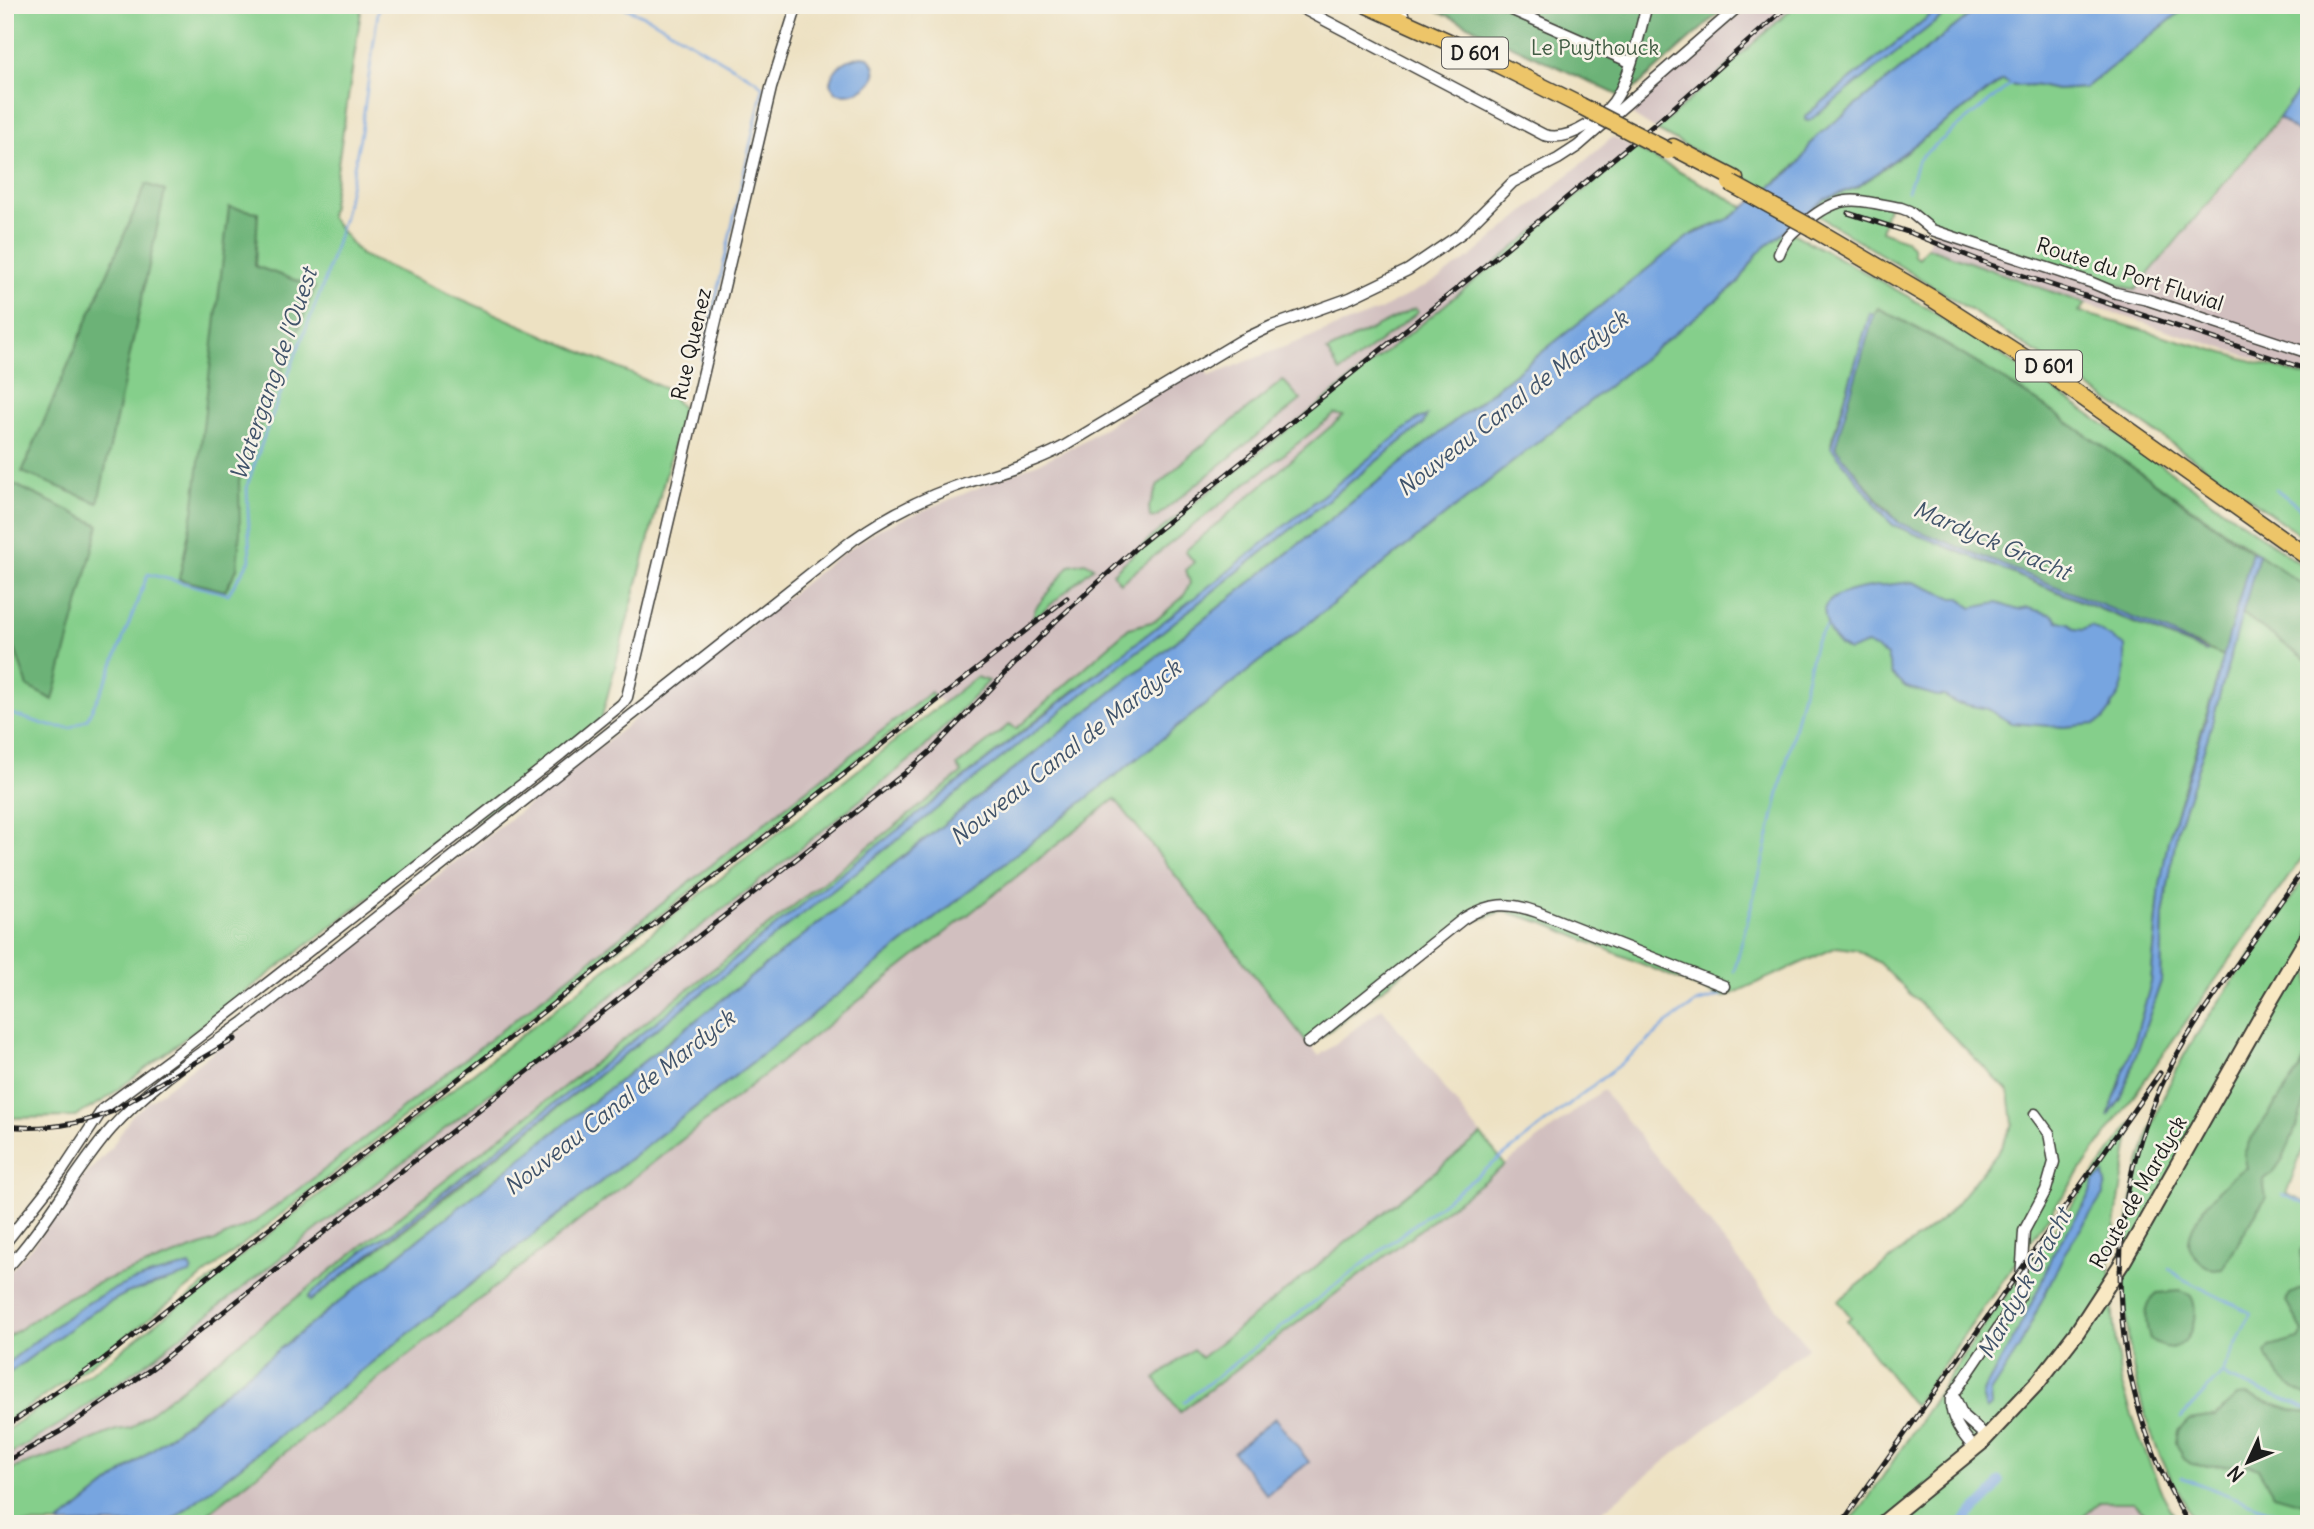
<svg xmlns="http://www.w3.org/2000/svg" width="2314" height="1529" viewBox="0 0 2314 1529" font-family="Delius,sans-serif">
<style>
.industrial{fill:#d1bfbf}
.green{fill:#85cf8b;stroke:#507654;stroke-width:2;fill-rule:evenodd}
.forest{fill:#6cb277;stroke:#44674a;stroke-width:2}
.water{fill:#77a5e0;stroke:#4a607e;stroke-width:2}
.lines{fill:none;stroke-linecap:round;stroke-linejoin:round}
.stream{stroke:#77a5e0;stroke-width:2.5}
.canal{stroke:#77a5e0;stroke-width:9}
.minor-casing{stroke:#3b3a35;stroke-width:13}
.secondary-casing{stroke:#3b3a35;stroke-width:18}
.primary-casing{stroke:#3b3a35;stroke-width:19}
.minor{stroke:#fff;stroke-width:10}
.secondary{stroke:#f8e8c3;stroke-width:14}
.primary{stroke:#edc569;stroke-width:16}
.rail-casing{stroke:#1c1c1c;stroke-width:5}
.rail{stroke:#f7f3e8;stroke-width:2.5;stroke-dasharray:8;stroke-linecap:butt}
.primary-bridge-casing{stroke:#3b3a35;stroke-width:19;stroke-linecap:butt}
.primary-bridge{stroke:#edc569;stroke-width:16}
.labels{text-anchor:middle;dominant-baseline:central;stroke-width:5;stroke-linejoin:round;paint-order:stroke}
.shield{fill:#f7f3e8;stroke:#5e5c59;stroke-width:2}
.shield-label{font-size:19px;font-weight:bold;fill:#1c1c1c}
.park-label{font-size:21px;fill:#415b43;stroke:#f7f3e8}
.street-label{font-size:21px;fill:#1c1c1c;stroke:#f7f3e8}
.water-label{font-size:23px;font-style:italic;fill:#40536a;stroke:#f7f3e8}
</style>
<rect width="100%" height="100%" fill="#f7f3e8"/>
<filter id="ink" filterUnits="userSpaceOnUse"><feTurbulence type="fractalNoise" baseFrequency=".0143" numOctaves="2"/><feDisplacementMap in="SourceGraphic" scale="14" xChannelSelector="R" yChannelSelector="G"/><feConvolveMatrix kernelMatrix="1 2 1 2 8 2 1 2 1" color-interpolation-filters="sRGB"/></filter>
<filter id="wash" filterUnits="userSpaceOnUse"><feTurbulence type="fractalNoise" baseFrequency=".00686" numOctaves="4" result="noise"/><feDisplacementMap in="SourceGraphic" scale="28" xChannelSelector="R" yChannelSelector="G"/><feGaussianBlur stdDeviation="1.57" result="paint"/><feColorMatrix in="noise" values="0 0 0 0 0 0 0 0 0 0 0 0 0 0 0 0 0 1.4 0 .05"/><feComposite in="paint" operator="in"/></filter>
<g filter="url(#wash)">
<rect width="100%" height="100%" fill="#ede1c2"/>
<path class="industrial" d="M1754,5H1796L1656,130L1626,111L1723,27Z
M2279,118L2309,141V376L2086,304L1927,247L1934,226L2135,290Z
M1613,137L1635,148L1429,318L1155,534L1113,574L1121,583L1335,414L1344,416L1185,551L1194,562L1187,570L1190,583L1184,595L1155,621L1129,628L1015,730L1011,724L957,766L962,773L130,1428L116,1430L65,1451L5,1471V1457L65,1421L157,1355L544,1051L629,981L742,895L920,752L989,681L976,677L943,703L930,692L301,1188L253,1222L215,1241L102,1281L60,1301L5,1339V1277L37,1240L80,1181L111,1148L132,1115L530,803L832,561L879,529L1045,460L1078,444L1203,365L1209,376L1380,310L1438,279L1472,256Z
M1115,798L1319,1056L1382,1008L1481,1135L1200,1358L1193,1350L1155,1379L1180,1412L1603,1090L1808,1347L1586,1524H194Z
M2099,1502H2134L2154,1524H2074Z"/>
<path class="green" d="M5,5H362L330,217L361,255L664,388L683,409L600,724L500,804L383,887L103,1101L74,1117L5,1118Z
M1796,5H1943L1805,116V120L1808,121L1957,5H1982L1821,133L1811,143L1801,161L1769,188L1756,184L1656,130Z
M2189,5H2309V76L2279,118L2135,290L1934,226L1910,206L1890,200L1881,231L1905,240L1913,247L1914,255L1919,258L1927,247L2086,304L2079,312L2309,377V542C2149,423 1981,314 1810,211L1825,199L1858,187L2003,80L2014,86L2034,85L2056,90L2085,88Z
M1635,148L1745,207L1725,222L1698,231L1689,236L58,1524H5V1471L65,1451L116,1430L131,1428L962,773L957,766L1010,724L1016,729L1129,628L1155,621L1184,596L1190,583L1186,570L1194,562L1185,551L1343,416L1335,414L1120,583L1113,573L1155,534L1429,318ZM1423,424L1148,643L793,920L414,1222L310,1301L308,1298L312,1293L373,1243L390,1234L441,1194L1046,712Z
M1787,230C1834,256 1881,280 1927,308C2058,388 2183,481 2309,570V589L2060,417L1933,336L1878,308L1874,314H1870L1831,443L1882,513L1893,525L2205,652L2209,650L2224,656L2168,841L2158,904L2151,983L2136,1036L2109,1114L2121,1099L2161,981L2163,915L2177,831L2208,737L2242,613L2309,662V848L1914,1406L1847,1320L1851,1317L1838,1301L1947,1215L2000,1149L2013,1124L2009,1092L1879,963L1857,950L1837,947L1723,998L1544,923L1503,911L1462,926L1310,1046L1115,799L194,1524H167L1590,401L1738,283L1758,253Z
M1415,308L1418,312L1340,372L1327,351Z
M1283,380L1301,400L1156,517L1150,518L1149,507L1158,485L1187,458Z
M1085,562L1094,567L1032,621L1035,609L1070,565Z
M976,677L989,681L920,752L742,895L629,981L544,1051L157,1355L65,1421L5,1457V1431L109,1360Z
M931,692L935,698L102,1356L5,1423V1376L95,1310L127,1293L189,1274L111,1290L87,1304L5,1365V1339L60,1301L102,1281L215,1241L254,1222L301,1188Z
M2309,872V1132L2286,1194L2309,1204V1524H2196C2182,1498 2166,1471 2155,1444C2108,1320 2116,1182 2179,1065C2193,1037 2213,1011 2230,985C2257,948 2283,910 2309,872Z
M2132,1122L2109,1262L2114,1328L2121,1382L2140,1439L2162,1493L2179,1524H2154L2134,1502H2099L2074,1524H1847L1863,1506L1978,1334Z
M1481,1135L1505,1165L1180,1412L1155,1379L1193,1349L1201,1358Z"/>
<path class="forest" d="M1425,5H1728L1624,98Z
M146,184L165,191L98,503L22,472Z
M229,207L258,212L255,266L315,287L239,481L240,532L237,569L225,591L179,579L193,512Z
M1878,308C2011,375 2130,466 2252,552L2224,656L1899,523L1838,452L1835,444L1874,314Z
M5,480L99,525L53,700L28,687L5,620Z
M2259,554L2309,589V662L2242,613Z
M2309,1049V1090L2295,1130L2284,1157L2273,1173L2263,1180L2266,1197L2222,1269L2213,1270C2204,1265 2194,1259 2190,1248C2182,1228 2227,1174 2247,1168L2244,1154L2249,1142L2300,1069Z
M2309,1239V1397C2292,1389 2270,1371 2266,1352L2270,1347L2299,1339L2303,1332L2286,1301L2290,1294L2305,1287L2300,1251Z
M2180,1291C2183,1292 2187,1293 2190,1295C2203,1309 2189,1370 2150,1339C2145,1323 2143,1304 2157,1293Z
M2246,1395L2291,1410L2309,1412V1505L2274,1495L2258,1469L2248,1465L2202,1466L2192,1464L2184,1459L2176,1443L2178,1431L2189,1420L2216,1416L2237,1396Z"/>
<path class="water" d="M1943,5H1957L1809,121L1805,120V116Z
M1982,5H2189L2085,88L2056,90L2034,85L2014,86L2003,80L1857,187L1825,199L1758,253L1738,283L1590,401L167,1524H58L1689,236L1731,218L1790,172L1801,161L1811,143L1821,133Z
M862,56L868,57C891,78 855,101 835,92L830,84C832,67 847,59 862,56Z
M2309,76V141L2279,118Z
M1870,313L1874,315L1835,447L1882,506L1899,523L2168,632L2208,652L1893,525L1889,521L1831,447Z
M1427,416L1423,424L1148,643L310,1301L308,1298L312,1293L373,1243L390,1234L441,1194L813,896L1222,576L1418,419Z
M2252,552L2259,554L2208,737L2177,831L2163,915L2161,981L2121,1099L2108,1117L2136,1036L2151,983L2160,885L2168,841L2206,720Z
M1913,582L1953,598H1961L1971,608L1997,603L2018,610L2028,608L2053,615L2058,621L2069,623L2075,629L2083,630L2091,626L2125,646C2125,665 2127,691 2112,704L2111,709L2103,720L2095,724L2064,727L2011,723L1988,709L1956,703L1944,696H1937L1906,687L1892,675L1887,656L1867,644L1849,651C1831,641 1826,629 1824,609C1833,586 1891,585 1913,582Z
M2104,1174L2106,1184L2103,1195L2064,1254L2019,1348L1990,1393L1991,1406L1986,1410L1982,1396L1984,1390L2016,1334L2040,1286L2052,1255L2088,1198L2094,1181Z
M190,1266L192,1270L190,1274L127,1293L95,1310L5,1376V1365C36,1341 76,1306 112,1290C136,1278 164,1271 190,1266Z
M1275,1418L1309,1462L1267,1495L1233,1452Z"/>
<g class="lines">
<path class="stream" d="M619,5L651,19L757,81L763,88L702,360
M1908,191L1917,162L1923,155L2012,83
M2276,489L2309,515
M5,712L50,726L70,728L87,719L109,675L148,574L228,594L250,560L247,486L266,431L325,280L344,217L361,132L379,5
M1734,971L1760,873L1815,642L1826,627
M2283,1195L2309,1205
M2169,1268L2181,1278L2251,1313L2223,1372L2181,1418
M2223,1372L2228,1378L2309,1409
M1184,1402L1516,1146L1643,1046L1666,1024L1696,1003L1721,996
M2181,1477L2304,1524"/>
<path class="canal" d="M1961,1524C1974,1509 1992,1499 2000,1481"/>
</g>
</g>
<g filter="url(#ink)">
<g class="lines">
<defs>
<path id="minor" d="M1296,5L1544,135C1570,143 1607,116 1619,93C1633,67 1639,33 1647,5
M1396,5L1403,14
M1501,5L1630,62
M1779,254C1785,238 1793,231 1807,221C1844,191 1857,201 1901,208L1909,211L1932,230L2090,282L2116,293L2148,300L2309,353
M1308,1043L1463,919C1489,902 1509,902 1537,912L1724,986
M5,1243L62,1171L103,1109L173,1057L561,754L622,704L627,697L771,88L797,5
M5,1270C46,1227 73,1173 111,1129C149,1086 198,1055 244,1022L853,540C884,518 918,500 954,487C990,474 1027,466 1061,448L1240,341L1272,326L1350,298L1408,270L1462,233L1513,182L1558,159L1578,146L1740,5
M1956,1400L1963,1416L1987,1437
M1975,1449C1963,1435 1949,1418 1951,1398L2020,1296L2024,1231L2046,1190L2054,1162L2049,1133L2035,1114"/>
<path id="secondary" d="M1882,1524L1981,1443L2039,1381L2077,1332L2124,1260L2270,1001L2309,935"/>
<path id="primary" d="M1367,5L1491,61L1581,106
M1673,147L1735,179
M1812,228L1933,299L2053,376L2309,558"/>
</defs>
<use href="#minor" class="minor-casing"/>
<use href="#secondary" class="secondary-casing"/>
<use href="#primary" class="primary-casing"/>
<use href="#minor" class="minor"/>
<use href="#secondary" class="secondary"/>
<use href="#primary" class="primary"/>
<defs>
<path id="rail" d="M1848,213L1911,233L1991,265L2309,370
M5,1126C42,1130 76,1126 111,1112L235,1039
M5,1427L101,1361L1067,598
M5,1462L61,1431L151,1369L905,773L931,751L1056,621L1139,545L1486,265L1655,124L1789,5
M1841,1524L2160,1073
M2189,1524C2105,1383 2096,1210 2172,1064C2189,1031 2211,1001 2232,971C2258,935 2283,898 2309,862"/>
</defs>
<use href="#rail" class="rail-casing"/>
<use href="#rail" class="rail"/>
<defs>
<path id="primary-bridge" d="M1581,106L1668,151
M1730,183L1812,228"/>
</defs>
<use href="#primary-bridge" class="primary-bridge-casing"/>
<use href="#primary-bridge" class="primary-bridge"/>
</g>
</g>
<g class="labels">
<g class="shield">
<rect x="1442" y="37.5" width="66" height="31" rx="5"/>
<rect x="2016" y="350.5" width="66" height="31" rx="5"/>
</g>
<g class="shield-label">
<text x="1475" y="53">D 601</text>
<text x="2049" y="366">D 601</text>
</g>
<g class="park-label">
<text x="1595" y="47">Le Puythouck</text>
</g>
<g class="street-label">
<text transform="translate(2130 274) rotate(18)">Route du Port Fluvial</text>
<text transform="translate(691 344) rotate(-77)">Rue Quenez</text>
<text transform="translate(2138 1192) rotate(-60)">Route de Mardyck</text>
</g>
<g class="water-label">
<text transform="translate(273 374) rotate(-71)">Watergang de l'Ouest</text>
<text transform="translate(1512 403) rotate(-38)">Nouveau Canal de Mardyck</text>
<text transform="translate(1992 540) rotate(23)">Mardyck Gracht</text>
<text transform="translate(1065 752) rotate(-38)">Nouveau Canal de Mardyck</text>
<text transform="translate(619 1102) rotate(-38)">Nouveau Canal de Mardyck</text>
<text transform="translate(2024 1283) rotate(-61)">Mardyck Gracht</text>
</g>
</g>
<rect width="2314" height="1529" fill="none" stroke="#f7f3e8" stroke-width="28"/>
<g transform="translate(2248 1462) rotate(226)" stroke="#f7f3e8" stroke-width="5" paint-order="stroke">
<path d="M0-5L12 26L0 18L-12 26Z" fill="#1c1c1c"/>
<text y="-10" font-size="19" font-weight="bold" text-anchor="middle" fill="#1c1c1c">N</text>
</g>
</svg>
